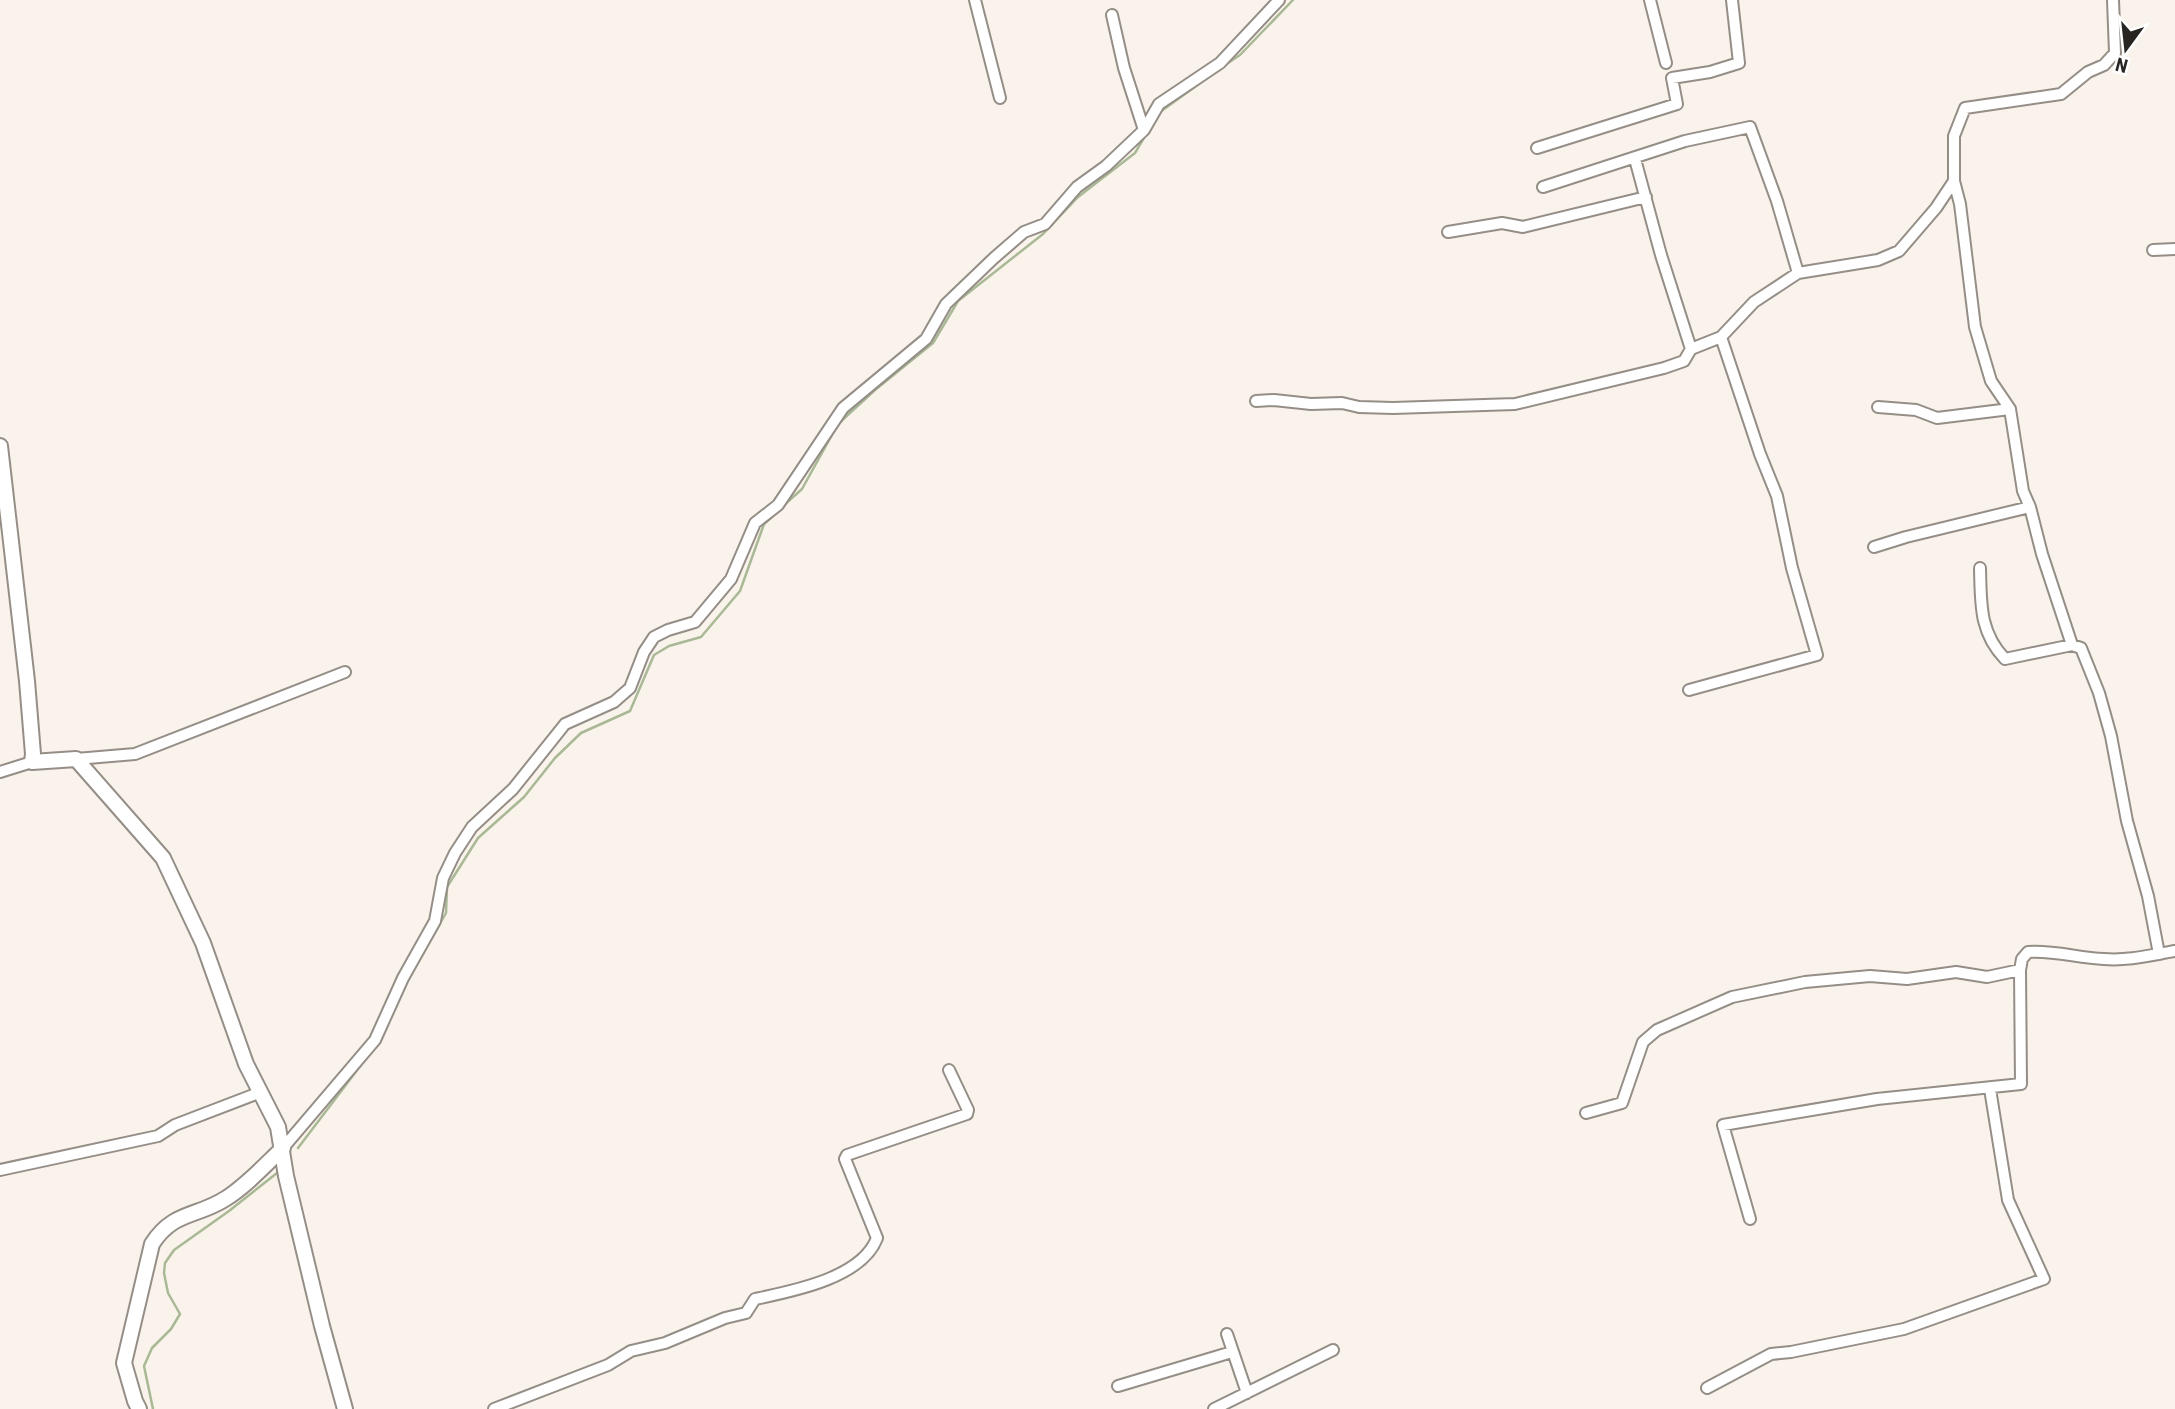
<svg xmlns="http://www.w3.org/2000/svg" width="2175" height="1409" viewBox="0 0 2175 1409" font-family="'Roboto Condensed',sans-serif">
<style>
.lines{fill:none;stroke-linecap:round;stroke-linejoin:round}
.stream{stroke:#a9b996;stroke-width:2.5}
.minor-casing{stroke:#958e87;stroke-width:14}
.tertiary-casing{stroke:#958e87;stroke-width:18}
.minor{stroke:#fff;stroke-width:10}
.tertiary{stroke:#fff;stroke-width:14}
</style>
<rect width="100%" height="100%" fill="#faf3eb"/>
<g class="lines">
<path class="stream" d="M1222,67L1240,55L1293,0
M1160,112L1214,73
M783,506L802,489L838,424L875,390L933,343L958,301L1043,234L1078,197L1135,153L1145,136
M415,967L446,913L447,887L478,838L524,797L555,758L581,733L630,711L654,655L669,646L701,637L740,591L764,524L773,516
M298,1148L364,1061
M153,1409L144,1366L152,1348L171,1329L180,1314L168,1293L164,1273L165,1263L174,1250L229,1211L277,1173"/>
<defs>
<path id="minor" d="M975,0L1000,98
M1650,0L1666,63
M1112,15L1124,68L1144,130
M1537,148L1677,104L1672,78L1710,72L1739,63L1732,0
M1635,159L1661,255L1691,349
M1954,181L1960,204L1975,327L1991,381L2010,409L2023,491L2030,507L2042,554L2072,645
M1543,187L1685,141L1750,127L1777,201L1798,273
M1448,232L1502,223L1523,227L1646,197
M2153,250L2175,249
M1256,401L1274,400L1311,404L1342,403L1359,407L1393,408L1515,404L1664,368L1684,361L1691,349L1721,337L1754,302L1798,273L1878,260L1899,251L1936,208L1954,181V136L1965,108L2061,94L2088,72L2104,65L2115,53L2113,0
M1878,407L1916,410L1937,418L2010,409
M1874,547L1906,537L2030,507
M1980,568C1981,603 1979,632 2005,659L2072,645L2081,648L2099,693L2111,736L2127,821L2148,896L2159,954
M1689,690L1817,655L1792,568L1777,496L1760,454L1721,337
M76,759L135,754L345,672
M0,772L32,762
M1586,1113L1622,1103L1643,1042L1657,1030L1732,997L1805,982L1870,976L1907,979L1956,972L1987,977L2020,970L2022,959L2028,952C2054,950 2078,958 2104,959C2129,961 2151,955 2175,951
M283,1148L375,1040L403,978L435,921L443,878L455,853L472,827L513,789L565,724L614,702L630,688L644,652L654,637L668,630L695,622L731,579L755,523L778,505L843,408L926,339L946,304L994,258L1024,232L1045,224L1077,187L1106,166L1144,130L1159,104L1220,63L1279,0
M0,1170L158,1136L175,1125L261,1092
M1750,1219L1723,1125L1877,1099L2021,1084L2020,970
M1227,1334L1247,1393
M1118,1386L1232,1352
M1707,1388L1771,1354L1791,1352L1904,1329L2044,1279L2008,1200L1990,1089
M494,1409L608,1365L631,1351L665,1343L725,1318L746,1313L755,1299C793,1291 862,1278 877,1238L845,1159L847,1155L967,1114L968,1110L949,1070
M1214,1409L1333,1350"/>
<path id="tertiary" d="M0,446L27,681L33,754L32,762L76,759L163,858L203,943L246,1064L278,1127L286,1176L322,1326L345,1409
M139,1409L135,1401L124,1363L152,1244C173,1211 197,1217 225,1199C246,1186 265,1165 283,1148"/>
</defs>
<use href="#minor" class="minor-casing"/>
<use href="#tertiary" class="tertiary-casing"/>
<use href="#minor" class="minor"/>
<use href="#tertiary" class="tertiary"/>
</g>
<g transform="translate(2126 49) rotate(195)" stroke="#ffffff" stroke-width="5" paint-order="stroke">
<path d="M0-5L12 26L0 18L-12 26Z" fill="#272421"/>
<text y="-10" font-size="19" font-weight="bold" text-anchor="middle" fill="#272421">N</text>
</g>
</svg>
